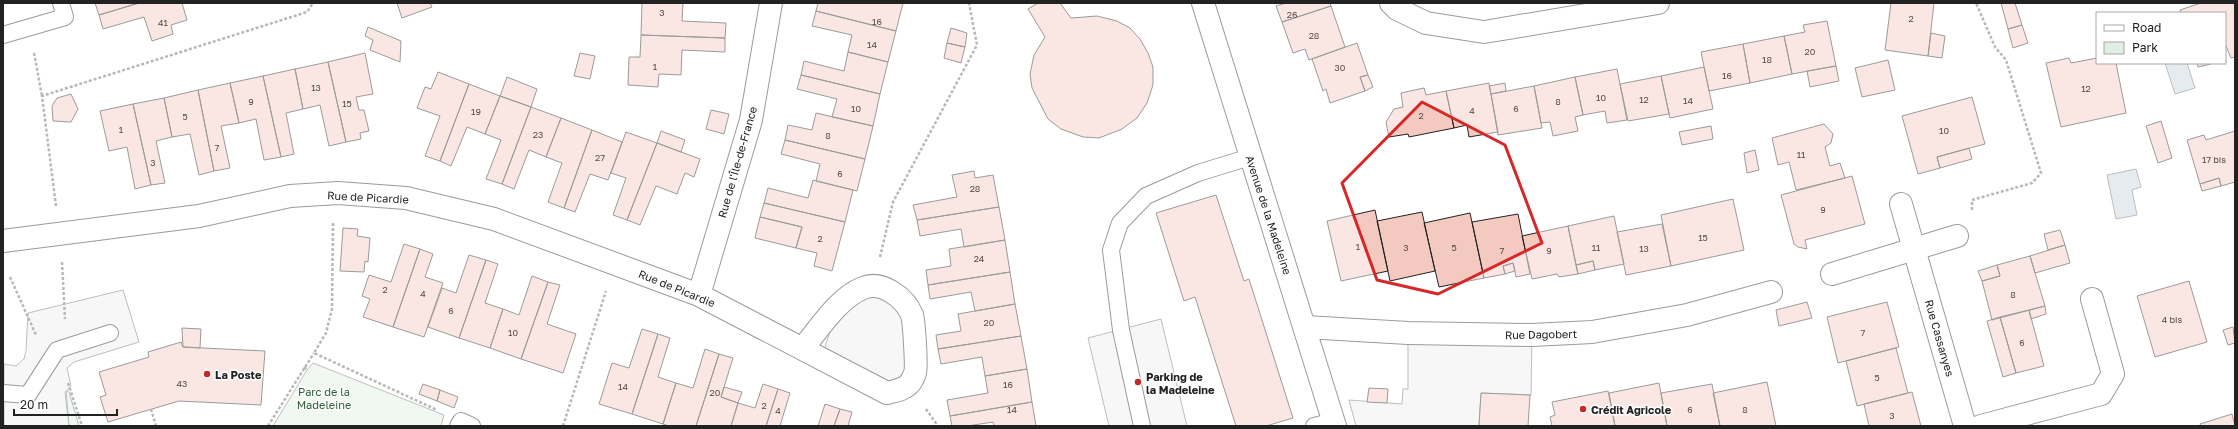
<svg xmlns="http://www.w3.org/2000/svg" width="2238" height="429" viewBox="0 0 2238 429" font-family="'Golos Text',sans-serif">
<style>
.green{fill:#e0efe3;stroke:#6f6f6f}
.parking{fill:#ededed;stroke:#6f6f6f}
.water{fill:#c7d3dd;stroke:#6f6f6f}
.building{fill:#f3c9c0;stroke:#222}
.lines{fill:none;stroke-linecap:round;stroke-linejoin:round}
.lane-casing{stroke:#222;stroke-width:18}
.street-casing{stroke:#222;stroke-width:24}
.secondary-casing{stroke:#222;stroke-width:24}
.path{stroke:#646464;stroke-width:2.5;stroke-dasharray:3 2;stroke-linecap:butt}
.lane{stroke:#fff;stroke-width:16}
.street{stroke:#fff;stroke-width:22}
.secondary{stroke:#fff;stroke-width:22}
.marked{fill:none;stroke:#d62828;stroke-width:3;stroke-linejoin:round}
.poi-dot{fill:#c62828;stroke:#fff;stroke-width:1.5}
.labels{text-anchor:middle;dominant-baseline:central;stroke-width:3;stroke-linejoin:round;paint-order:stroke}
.number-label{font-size:9px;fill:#564c4a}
.street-label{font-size:11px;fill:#222;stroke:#fff}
.poi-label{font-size:11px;font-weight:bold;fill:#222;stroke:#fff;text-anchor:start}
.park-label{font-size:11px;fill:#2f5e38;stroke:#fff}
</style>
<rect width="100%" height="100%" fill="#fff"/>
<path class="green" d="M313,363L444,415L441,426H273L307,370Z
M66,390L69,392L79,426H69Z"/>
<path class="parking" d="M863,288L903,300L915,361L901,390L821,358L839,306Z
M123,290L139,342L74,362L67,368L71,386L65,392L69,426H4V364L16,366L24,359L26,351L28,313Z
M1161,319L1187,426H1109L1088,338Z
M1408,333L1532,335L1531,395L1481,393L1479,426H1356L1349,400L1402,404L1403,389H1408Z"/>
<path class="water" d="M2165,63H2187L2195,88L2175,94Z
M2136,169L2141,187L2132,190L2137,215L2116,219L2107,175Z"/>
<path class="building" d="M95,3H139L99,15Z
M139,3H182L187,20L171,25L173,34L152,41L144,17L103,29L99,15Z
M397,3H430L432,7L402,18Z
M642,3H683L682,21L726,23L725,38L641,35Z
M818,3H903L896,31L816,11Z
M1038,3H1060L1071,18L1097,16L1117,21L1130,28L1140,39L1148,53L1153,67V85L1147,103L1137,118L1122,129L1099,138L1083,137L1061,129L1048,119L1032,88L1030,74L1034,55L1045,37L1028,9Z
M1286,3H1330L1331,6L1282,22L1276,6Z
M1891,3H1934L1928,56L1885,50Z
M2001,3H2015L2022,25L2008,29Z
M2201,3H2235V57L2231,58L2225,44V13H2181L2180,10Z
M1331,6L1345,47L1309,60L1305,49L1293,53L1282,22Z
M816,11L896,31L888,62L848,52L852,35L812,26Z
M1827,21L1836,66L1792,74L1784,36L1805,32L1803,25Z
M2022,25L2028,43L2013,48L2008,29Z
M368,27L401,41L400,62L370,50L373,40L365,36Z
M951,28L967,33L965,47L947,43Z
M1931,33L1945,36L1942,58L1928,56Z
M641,35L725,38V52L682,50L681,75L659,74L658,87L628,85L629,57H640Z
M1784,36L1792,74L1750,83L1743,44Z
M947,43L965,47L961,63L944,58Z
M1357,43L1368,75L1360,77L1365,91L1330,103L1326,89L1323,91L1312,59Z
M1743,44L1750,83L1709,91L1701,52Z
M848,52L888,62L880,94L801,75L804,61L844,71Z
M365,53L373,94L356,97L359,110H364L369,131L360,133L361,139L346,142L328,62Z
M580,53L595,56L590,79L574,76Z
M2069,58L2071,63L2097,58V63H2116L2126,113L2061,127L2046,63Z
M1888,60L1895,90L1862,97L1855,68Z
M328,62L346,142L329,146L320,105L303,109L295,69Z
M2197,63H2211V64L2198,67Z
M1836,66L1839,81L1810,87L1807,71Z
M1704,67L1713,109L1670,118L1661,76Z
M295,69L303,109L286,113L294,154L281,157L263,76Z
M1617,69L1627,120L1607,123L1605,111L1583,115L1575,77Z
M438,72L469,84L440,161L425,156L440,116L417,108L425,87L431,89Z
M801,75L880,94L873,126L832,117L837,99L797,89Z
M1368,75L1373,87L1365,91L1360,77Z
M263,76L281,157L264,160L256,119L239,123L230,83Z
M1661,76L1669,114L1628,121L1620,84Z
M507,77L537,89L531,107L500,96Z
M1575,77L1583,115L1575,117L1578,131L1553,136L1550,122L1541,123L1534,86Z
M230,83L239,123L221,126L230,168L214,171L198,90Z
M1489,83L1498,132L1469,137L1467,125L1454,128L1446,91Z
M1505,83L1506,91L1491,94L1489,86Z
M469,84L500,96L485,134L467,127L451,166L440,161Z
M1534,86L1542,128L1498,135L1491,94Z
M1424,88L1426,95L1446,91L1454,128L1409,137L1408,134L1389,137L1386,122L1394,109L1403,107L1401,93Z
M198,90L214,171L199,175L190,134L172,137L164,98Z
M71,94L78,109L71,122L53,121L52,106L57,98Z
M500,96L531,107L502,184L486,179L501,140L485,134Z
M1972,97L1985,144L1937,157L1940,168L1918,174L1902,116Z
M164,98L172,137L156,141L165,183L151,185L133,104Z
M133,104L151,185L135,189L127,147L109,151L100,111Z
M531,107L561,118L546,157L529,150L514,189L502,184Z
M711,110L729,114L724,134L706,129Z
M816,113L873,126L865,159L785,140L788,125L812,130Z
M561,118L592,130L564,208L548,202L562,163L546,157Z
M2161,121L2172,158L2158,163L2146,126Z
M1824,124L1833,134L1831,143L1825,147L1830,166L1840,163L1845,178L1796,190L1789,162L1778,165L1772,138Z
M1711,126L1713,139L1682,145L1679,132Z
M592,130L622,142L608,180L590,174L575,212L564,208Z
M661,131L685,140L681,152L657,143Z
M2235,131V182L2221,186L2219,178L2200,184L2187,140L2204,135L2206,140Z
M626,132L657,143L627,220L613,215L626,178L611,173Z
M785,140L865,159L857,191L816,181L820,164L781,154Z
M657,143L700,159L694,177L685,173L677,194L656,186L640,225L627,220Z
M1969,148L1972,159L1940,168L1937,157Z
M1755,150L1759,170L1747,173L1744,153Z
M974,171L975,178L993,175L999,207L917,220L913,205L957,197L952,175Z
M1852,176L1865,224L1805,240L1807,249L1798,247L1794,244L1781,195Z
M2219,178L2221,186L2202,191L2200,184Z
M813,180L853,190L845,222L764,203L768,188L808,198Z
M1216,195L1244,281L1249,279L1293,418L1266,426H1236L1195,297L1184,301L1156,213Z
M1733,199L1744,250L1671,266L1661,215Z
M764,203L845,222L832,271L814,266L817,253L796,248L802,227L760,217Z
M999,207L1005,240L964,247L961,229L920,236L917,220Z
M1375,210L1388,271L1341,281L1327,221Z
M1422,212L1435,271L1390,281L1377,221Z
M1470,213L1484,278L1439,287L1424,223Z
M1518,214L1530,274L1516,277L1513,263L1503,266L1505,274L1484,278L1472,222Z
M1614,216L1624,264L1595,270L1593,261L1576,265L1568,226Z
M760,217L802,227L796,248L755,238Z
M1662,224L1671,266L1626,275L1617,232Z
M1568,226L1578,274L1559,277L1557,274L1532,279L1522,236Z
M343,228L358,229L357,236L370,238L368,262L365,261L364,272L340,271Z
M2060,230L2065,245L2048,250L2044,234Z
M1005,240L1010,272L928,285L926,270L951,266L949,249Z
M404,244L420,249L393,327L363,317L370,299L362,296L369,275L391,282Z
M2065,245L2070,263L2035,273L2030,256Z
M420,249L433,254L425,277L443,283L424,337L393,327Z
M469,255L486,260L459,338L428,327L442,288L456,293Z
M2030,256L2045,306L1992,320L1982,281L2000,276L1997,265Z
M486,260L498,264L485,303L503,309L490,348L459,338Z
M1593,261L1595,270L1578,274L1576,265Z
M1513,263L1515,271L1505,274L1503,266Z
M1997,265L2000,276L1982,281L1978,271Z
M1010,272L1015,304L975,311L971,292L930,299L928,285Z
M532,276L548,282L521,359L490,348L503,309L519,315Z
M2189,281L2207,342L2155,357L2137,296Z
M548,282L560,285L547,324L576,334L563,373L521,359Z
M1807,302L1812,318L1779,326L1776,310Z
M1887,302L1899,347L1838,363L1827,317Z
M1015,304L1021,336L938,349L936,335L961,331L958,314Z
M2045,306L2046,314L2031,319L2029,310Z
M2029,310L2044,366L2016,373L2000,317Z
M2000,317L2016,373L2003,377L1987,321Z
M2233,327L2235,343L2228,345L2223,330Z
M182,328L201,329L200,348L183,347Z
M642,329L658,334L632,414L599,404L612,363L629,368Z
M658,334L670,338L658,377L676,383L663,424L632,414Z
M1021,336L1027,369L985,376L982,357L941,364L938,349Z
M181,342L183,347L265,351L261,405L179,401L108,422L100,397L106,395L99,372L149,357L148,352Z
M1896,348L1908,393L1857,406L1846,361Z
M705,349L719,354L696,426H669L663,424L676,383L693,388Z
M719,354L733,358L721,397L738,403L731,426H696Z
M1027,369L1032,402L950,416L947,400L988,393L985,376Z
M1767,382L1776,426H1720L1713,393Z
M1659,383L1667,426H1615L1609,393Z
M423,384L440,390L437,401L419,394Z
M763,384L778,389L766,426H731L738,403L755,408Z
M1712,384L1720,426H1667L1661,393Z
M724,387L742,392L738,403L721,397Z
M1369,388L1388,389L1387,403L1367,402Z
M778,389L790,393L780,426H766Z
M440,390L458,397L454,408L437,401Z
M1608,391L1615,426H1552L1550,417L1555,415L1552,402Z
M1912,392L1921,426H1869L1864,404Z
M1481,393L1530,395L1528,426H1479Z
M1032,402L1036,426H994L993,422L967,426H952L950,416Z
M825,404L840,409L834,426H818Z
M840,409L852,412L848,426H834Z
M2232,414L2235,426H2201L2200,424Z"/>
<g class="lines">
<defs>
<path id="lane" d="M3,35L65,17L61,3
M3,393L28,395L57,350L110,333
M458,426L461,421L472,426
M1142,426L1121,330L1111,250L1120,223L1146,196L1198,173L1250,157
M1314,426L1334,421"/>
<path id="street" d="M1391,3L1397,9L1426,23L1484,32L1658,3
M1901,204L1965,426
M3,241L199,216L290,196L338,193L406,198L494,219L699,295L887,393C895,391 903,390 909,384C911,382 914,376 915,373C917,367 914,321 912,315C905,298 882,280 863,288C838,298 819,329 803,348
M1832,274L1957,236
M699,295L751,120L771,3
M1305,327L1408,333L1532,335L1592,332L1687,315L1771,292
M1981,426L2101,394L2113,374L2092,299"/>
<path id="secondary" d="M1203,3L1335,426"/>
</defs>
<use href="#lane" class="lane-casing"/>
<use href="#street" class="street-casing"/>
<use href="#secondary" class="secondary-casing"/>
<path class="path" d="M34,53L42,96
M56,206L42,96L307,12L313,3
M1972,210V200L2032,183L2041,173L2006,60L1995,47L1976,3
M333,223L332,309L326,333L314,353L437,410
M880,257L893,202L977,45L969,3
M62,262L65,319
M10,277L36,335
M304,367L307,370
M68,383L82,426
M151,409L156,426
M926,409L938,426
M268,426L314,353
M563,426L606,291"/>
<use href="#lane" class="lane"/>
<use href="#street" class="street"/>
<use href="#secondary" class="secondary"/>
</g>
<path d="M0 0H2238V429H0ZM1422,102L1505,145L1542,243L1438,294L1377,280L1342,183Z" fill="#fff" fill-opacity=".55" fill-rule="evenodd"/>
<path class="marked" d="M1422,102L1505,145L1542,243L1438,294L1377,280L1342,183Z"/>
<g class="poi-dot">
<circle cx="207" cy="374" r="4"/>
<circle cx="1138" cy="382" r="4"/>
<circle cx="1583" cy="409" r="4"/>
</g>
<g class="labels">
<g class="number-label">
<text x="662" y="12">3</text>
<text x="1292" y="14">26</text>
<text x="1911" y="18">2</text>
<text x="877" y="21">16</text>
<text x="163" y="22">41</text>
<text x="1314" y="35">28</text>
<text x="872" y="44">14</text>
<text x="1810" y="51">20</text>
<text x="1767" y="59">18</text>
<text x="655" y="66">1</text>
<text x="1340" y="67">30</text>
<text x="1727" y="75">16</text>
<text x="316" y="87">13</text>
<text x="2086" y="88">12</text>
<text x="1601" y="97">10</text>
<text x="1644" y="99">12</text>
<text x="1688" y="100">14</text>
<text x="251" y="101">9</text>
<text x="1558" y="101">8</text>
<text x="347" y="103">15</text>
<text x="856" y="108">10</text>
<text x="1516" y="108">6</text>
<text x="1472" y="110">4</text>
<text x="476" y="111">19</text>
<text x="1421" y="115">2</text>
<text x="185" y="116">5</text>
<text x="121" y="129">1</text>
<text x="1944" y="130">10</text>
<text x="538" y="134">23</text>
<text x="828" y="135">8</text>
<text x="217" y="147">7</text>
<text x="1801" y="154">11</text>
<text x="600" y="157">27</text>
<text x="2214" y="159">17 bis</text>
<text x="153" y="162">3</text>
<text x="840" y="173">6</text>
<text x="975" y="188">28</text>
<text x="1823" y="209">9</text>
<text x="1703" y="237">15</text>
<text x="820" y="238">2</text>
<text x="1358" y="246">1</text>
<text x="1406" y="247">3</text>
<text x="1454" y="247">5</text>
<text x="1596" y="247">11</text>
<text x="1644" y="248">13</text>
<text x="1502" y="250">7</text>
<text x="1549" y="250">9</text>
<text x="979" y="258">24</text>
<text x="385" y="289">2</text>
<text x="423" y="293">4</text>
<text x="2013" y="294">8</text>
<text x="451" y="310">6</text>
<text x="2172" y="319">4 bis</text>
<text x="989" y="322">20</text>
<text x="513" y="332">10</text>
<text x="1863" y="332">7</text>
<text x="2022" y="342">6</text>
<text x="1877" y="377">5</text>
<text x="182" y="383">43</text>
<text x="1008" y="384">16</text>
<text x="623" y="386">14</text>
<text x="715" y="392">20</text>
<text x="764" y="405">2</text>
<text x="1012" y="409">14</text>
<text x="1690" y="409">6</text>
<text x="1745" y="409">8</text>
<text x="778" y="410">4</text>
<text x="1892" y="415">3</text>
</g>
<g class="street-label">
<text transform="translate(737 162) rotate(-74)">Rue de l'Île-de-France</text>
<text transform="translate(368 197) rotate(3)">Rue de Picardie</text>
<text transform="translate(1269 215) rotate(72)">Avenue de la Madeleine</text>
<text transform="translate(677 288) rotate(22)">Rue de Picardie</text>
<text transform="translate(1541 334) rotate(-1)">Rue Dagobert</text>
<text transform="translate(1940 338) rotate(74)">Rue Cassanyes</text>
</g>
<g class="poi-label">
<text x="215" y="374">La Poste</text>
<text x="1146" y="376">Parking de<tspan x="1146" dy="13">la Madeleine</tspan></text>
<text x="1591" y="409">Crédit Agricole</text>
</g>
<g class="park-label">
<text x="324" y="391">Parc de la<tspan x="324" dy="13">Madeleine</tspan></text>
</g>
</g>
<rect width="2238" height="429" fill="none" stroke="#222222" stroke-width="8"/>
<rect x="2096" y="12" width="130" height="52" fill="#ffffff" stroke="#a7a7a7"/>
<rect x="2104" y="25" width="20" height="6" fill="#ffffff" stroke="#a7a7a7"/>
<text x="2132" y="32" font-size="12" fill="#222222">Road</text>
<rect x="2104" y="42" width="20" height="12" fill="#e0efe3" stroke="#a7a7a7"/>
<text x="2132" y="52" font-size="12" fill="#222222">Park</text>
<path d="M14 409v6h103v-6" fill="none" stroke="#222222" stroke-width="2"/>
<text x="20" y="409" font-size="12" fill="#222222" stroke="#ffffff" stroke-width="3" paint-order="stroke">20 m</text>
</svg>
